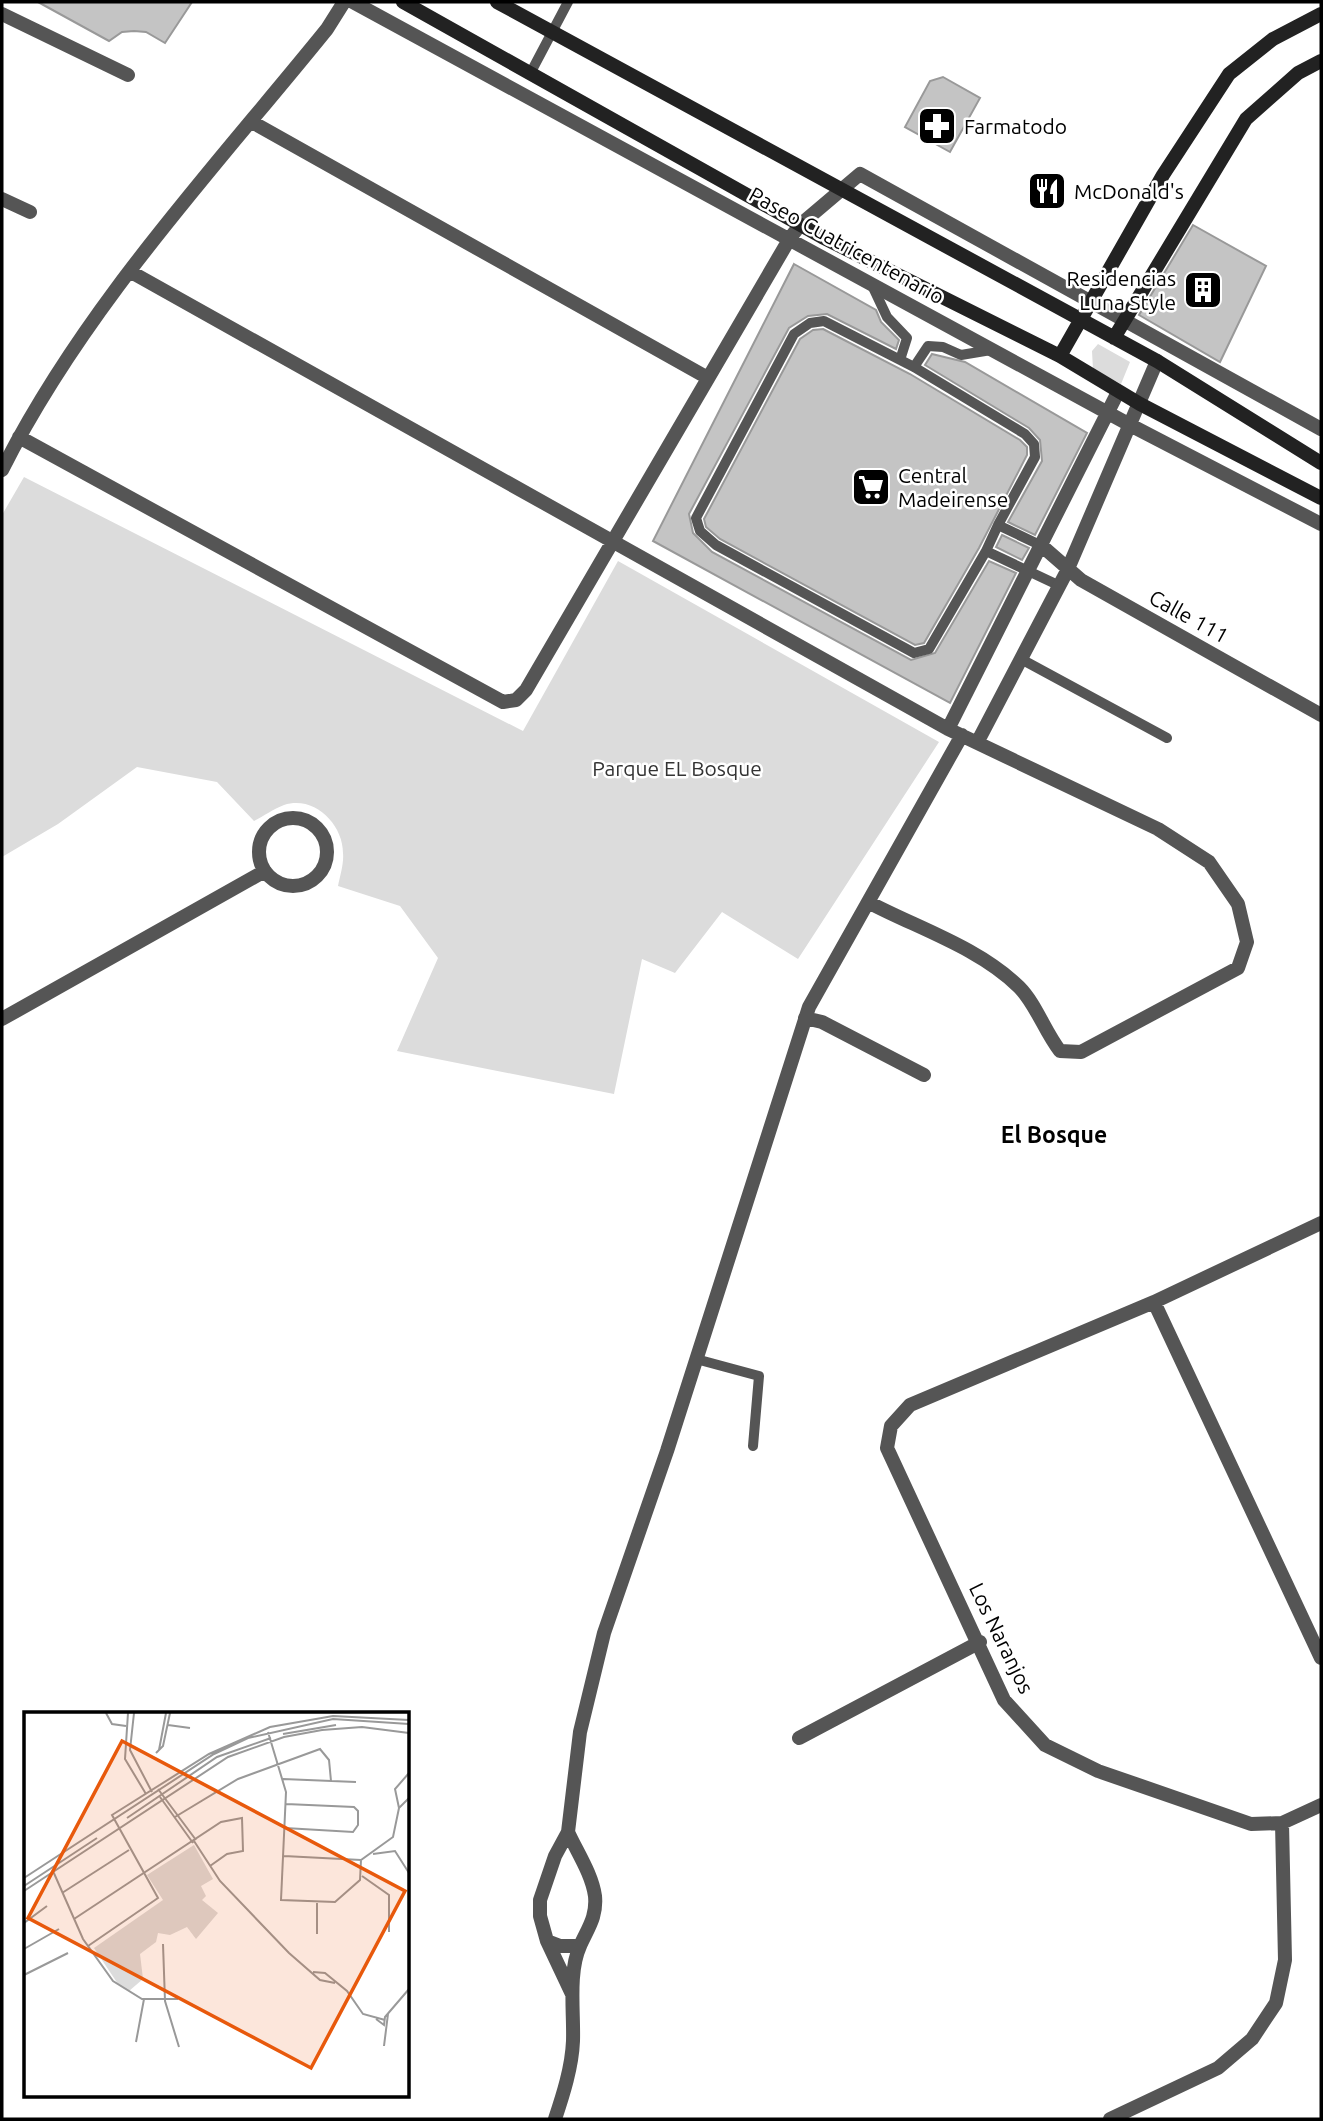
<svg xmlns="http://www.w3.org/2000/svg" width="1323" height="2121" viewBox="0 0 1323 2121" font-family="Ubuntu,sans-serif">
<style>
.green{fill:#dcdcdc}
.building{fill:#c4c4c4;stroke:#999;stroke-width:2}
.lines{fill:none;stroke-linecap:round;stroke-linejoin:round}
.lane{stroke:#555;stroke-width:10}
.street{stroke:#555;stroke-width:14}
.secondary{stroke:#222;stroke-width:14}
.labels{text-anchor:middle;dominant-baseline:central;stroke-width:5;stroke-linejoin:round;paint-order:stroke}
.poi-label{font-size:21px;fill:#000;stroke:#fff;text-anchor:start}
.street-label{font-size:21px;fill:#000;stroke:#fff}
.park-label{font-size:21px;fill:#333;stroke:#fff}
.neighbourhood-label{font-size:23px;font-weight:bold;fill:#000;stroke:#fff}
.inset-road{fill:none;stroke:#999;stroke-width:2}
.view{fill:#e8590c;fill-opacity:0.15;stroke:#e8590c;stroke-width:3.5}
.inset-edge{fill:none;stroke:#000;stroke-width:3.5}
</style>
<rect width="100%" height="100%" fill="#fff"/>
<path class="green" d="M1098,344L1130,362L1121,384L1093,369L1092,351Z
M24,477L523,731L618,561L939,742L798,959L722,912L675,973L642,959L614,1094L397,1051L438,958L400,906L338,886C340,876 344,864 343,853C343,824 314,795 284,805C273,809 264,816 254,821L217,782L137,767L58,824L2,857V515Z"/>
<path class="building" d="M38,2H192L165,43L146,32L134,31L122,32L109,41Z
M943,77L980,98L950,152L905,127L930,81Z
M1193,225L1266,266L1220,362L1139,315Z
M794,264L876,310L881,322L899,340L896,349L827,314L808,316L789,328L689,514L693,533L712,552L911,660L935,653L989,561L1016,573L950,703L653,541Z
M823,329L910,374L1020,440L1027,447V455L979,548L924,643L915,645L720,539L706,527L704,519L800,339L813,330Z
M932,354L965,362L1087,433L1035,535L1008,522L1042,461L1040,440L1029,428L925,365Z
M1002,535L1029,548L1022,560L996,547Z"/>
<g class="lines">
<path class="lane" d="M531,72L568,2
M871,283L887,317L907,338L900,360
M914,367L928,346L943,347L961,355L991,350
M1042,546L998,525L1035,457L1034,444L1025,434L914,367L824,321L810,323L794,334L696,518L700,531L716,545L914,653L929,649L986,551L1060,586
M986,551L998,525
M1021,659L1167,738
M696,1359L759,1376L753,1446"/>
<path class="street" d="M353,2L1132,426L1321,524
M2,14L128,75
M252,122L708,378
M2,199L30,212
M131,272L948,729L1158,829L1209,862L1238,904L1247,942L1238,968L1081,1052L1060,1051C1045,1032 1036,1004 1019,987C978,947 917,928 868,902
M19,437L503,702L516,700L526,690L790,238L801,224L860,174L1321,429
M2,470C84,307 213,170 327,29L344,2
M1042,546L1081,580L1321,715
M948,729L1118,392
M978,741L1067,571L1157,361
M259 852a34 34 0 1 1 68 0a34 34 0 1 1-68 0Z
M805,1018L822,1022L924,1075
M2,1019L265,871
M1321,1223L1154,1302L910,1405L891,1426L887,1448L1004,1700L1045,1745L1098,1771L1251,1824L1282,1823L1321,1805
M1154,1302L1321,1658
M799,1738L980,1642
M547,1941L560,1946H579
M572,1994L547,1941L540,1916V1900L555,1856L568,1832L580,1732L604,1633L667,1451L809,1007L962,735
M555,2119C563,2095 572,2067 573,2041C574,2013 568,1972 580,1946C588,1928 597,1917 595,1896C592,1874 577,1852 568,1832
M1110,2119L1218,2068L1252,2039L1276,2003L1285,1960L1282,1823"/>
<path class="secondary" d="M403,2L822,237L1060,356L1140,404L1321,498
M497,2L1157,361L1321,463
M1114,338L1246,119L1298,73L1321,61
M1060,356L1163,175L1229,74L1273,39L1321,14"/>
</g>
<defs>
<symbol id="pharmacy-square" viewBox="-11 -11 22 22"><rect x="-9" y="-9" width="18" height="18" rx="4" fill="#000" stroke="#fff"/><path d="M-2-6h4v4h4v4h-4v4h-4v-4h-4v-4h4Z" fill="#fff"/></symbol>
<symbol id="restaurant-square" viewBox="-11 -11 22 22"><rect x="-9" y="-9" width="18" height="18" rx="4" fill="#000" stroke="#fff"/><path d="M-5-6h1v4h1v-4h1v4h1v-4h1v5L-1.5 .5V6h-2V.5L-5-1ZM5-6V6H3V1.5H1.5Q1.5-4 5-6Z" fill="#fff"/></symbol>
<symbol id="building-square" viewBox="-11 -11 22 22"><rect x="-9" y="-9" width="18" height="18" rx="4" fill="#000" stroke="#fff"/><path d="M-4-6H4V6H1V3H-1V6H-4ZM-2.5-4.3h1.7v1.8h-1.7ZM.8-4.3h1.7v1.8H.8ZM-2.5-1h1.7V.8h-1.7ZM.8-1h1.7V.8H.8Z" fill="#fff"/></symbol>
<symbol id="supermarket-square" viewBox="-11 -11 22 22"><rect x="-9" y="-9" width="18" height="18" rx="4" fill="#000" stroke="#fff"/><path d="M-6-5.5h2.5l.6 2H6L4.5 2H-2.5L-4.4-4H-6ZM-1.5 3.2a1.3 1.3 0 1 0 .1 0ZM3 3.2a1.3 1.3 0 1 0 .1 0Z" fill="#fff"/></symbol>
</defs>
<g fill-rule="evenodd">
<use href="#pharmacy-square" x="915" y="104" width="44" height="44"/>
<use href="#restaurant-square" x="1025" y="169" width="44" height="44"/>
<use href="#building-square" x="1181" y="268" width="44" height="44"/>
<use href="#supermarket-square" x="849" y="465" width="44" height="44"/>
</g>
<g class="labels">
<g class="poi-label">
<text x="964" y="126">Farmatodo</text>
<text x="1074" y="191">McDonald's</text>
<text x="1176" y="278" text-anchor="end">Residencias<tspan x="1176" dy="24">Luna Style</tspan></text>
<text x="898" y="475">Central<tspan x="898" dy="24">Madeirense</tspan></text>
</g>
<g class="street-label">
<text transform="translate(847 245) rotate(29)">Paseo Cuatricentenario</text>
<text transform="translate(1189 616) rotate(29)">Calle 111</text>
<text transform="translate(1002 1638) rotate(64)">Los Naranjos</text>
</g>
<g class="park-label">
<text x="677" y="768">Parque EL Bosque</text>
</g>
<g class="neighbourhood-label">
<text x="1054" y="1134">El Bosque</text>
</g>
</g>
<g transform="translate(24 1712)">
<rect width="385" height="385" fill="#fff"/>
<path d="M170,133L189,167L177,174L182,184L178,188L194,201L172,227L163,215L146,223L134,221L132,230L116,242L119,267L105,279L94,272L70,236L139,188L123,163Z" fill="#dcdcdc"/>
<path class="inset-road" d="M82,1L88,12L102,14M104,1L101,47L122,82M110,1L106,38L128,80M144,13L166,16M244,20L262,80L257,188L311,190L336,168L337,148M259,22L312,13M135,38L142,1M132,41L139,34L146,1M385,61L371,77L375,96L385,86M259,67L332,70M134,77L172,128M136,85L169,131M151,105L214,67L296,37L305,48L307,69M103,106L193,45L247,26M261,116L329,120L334,113V99L330,95L262,92M170,129L196,169L265,241L296,268L311,271M349,142L371,139L385,161M260,144L337,148L369,125L375,96M29,159L59,227L89,269L118,287H154M338,164L365,183V220M0,166L190,42L224,26L309,7L385,12M0,174L73,126M0,179L204,45L260,25L298,18L338,15L385,21M38,181L105,138M50,207L197,110L218,106L219,139L203,142L186,154M0,211L23,194M293,222V191M139,232L141,289L155,335M64,234L134,186L88,103L185,42L246,15L309,4L385,8M0,237L35,217M289,260L301,261L323,279L339,302L361,308M0,263L44,241M352,307L360,313L361,305L385,277M112,330L120,287M360,334L364,302"/>
<path class="view" d="M98,29L381,179L287,356L4,206Z"/>
<rect width="385" height="385" class="inset-edge"/>
</g>
<rect width="1323" height="2121" fill="none" stroke="#000000" stroke-width="7"/>
</svg>
